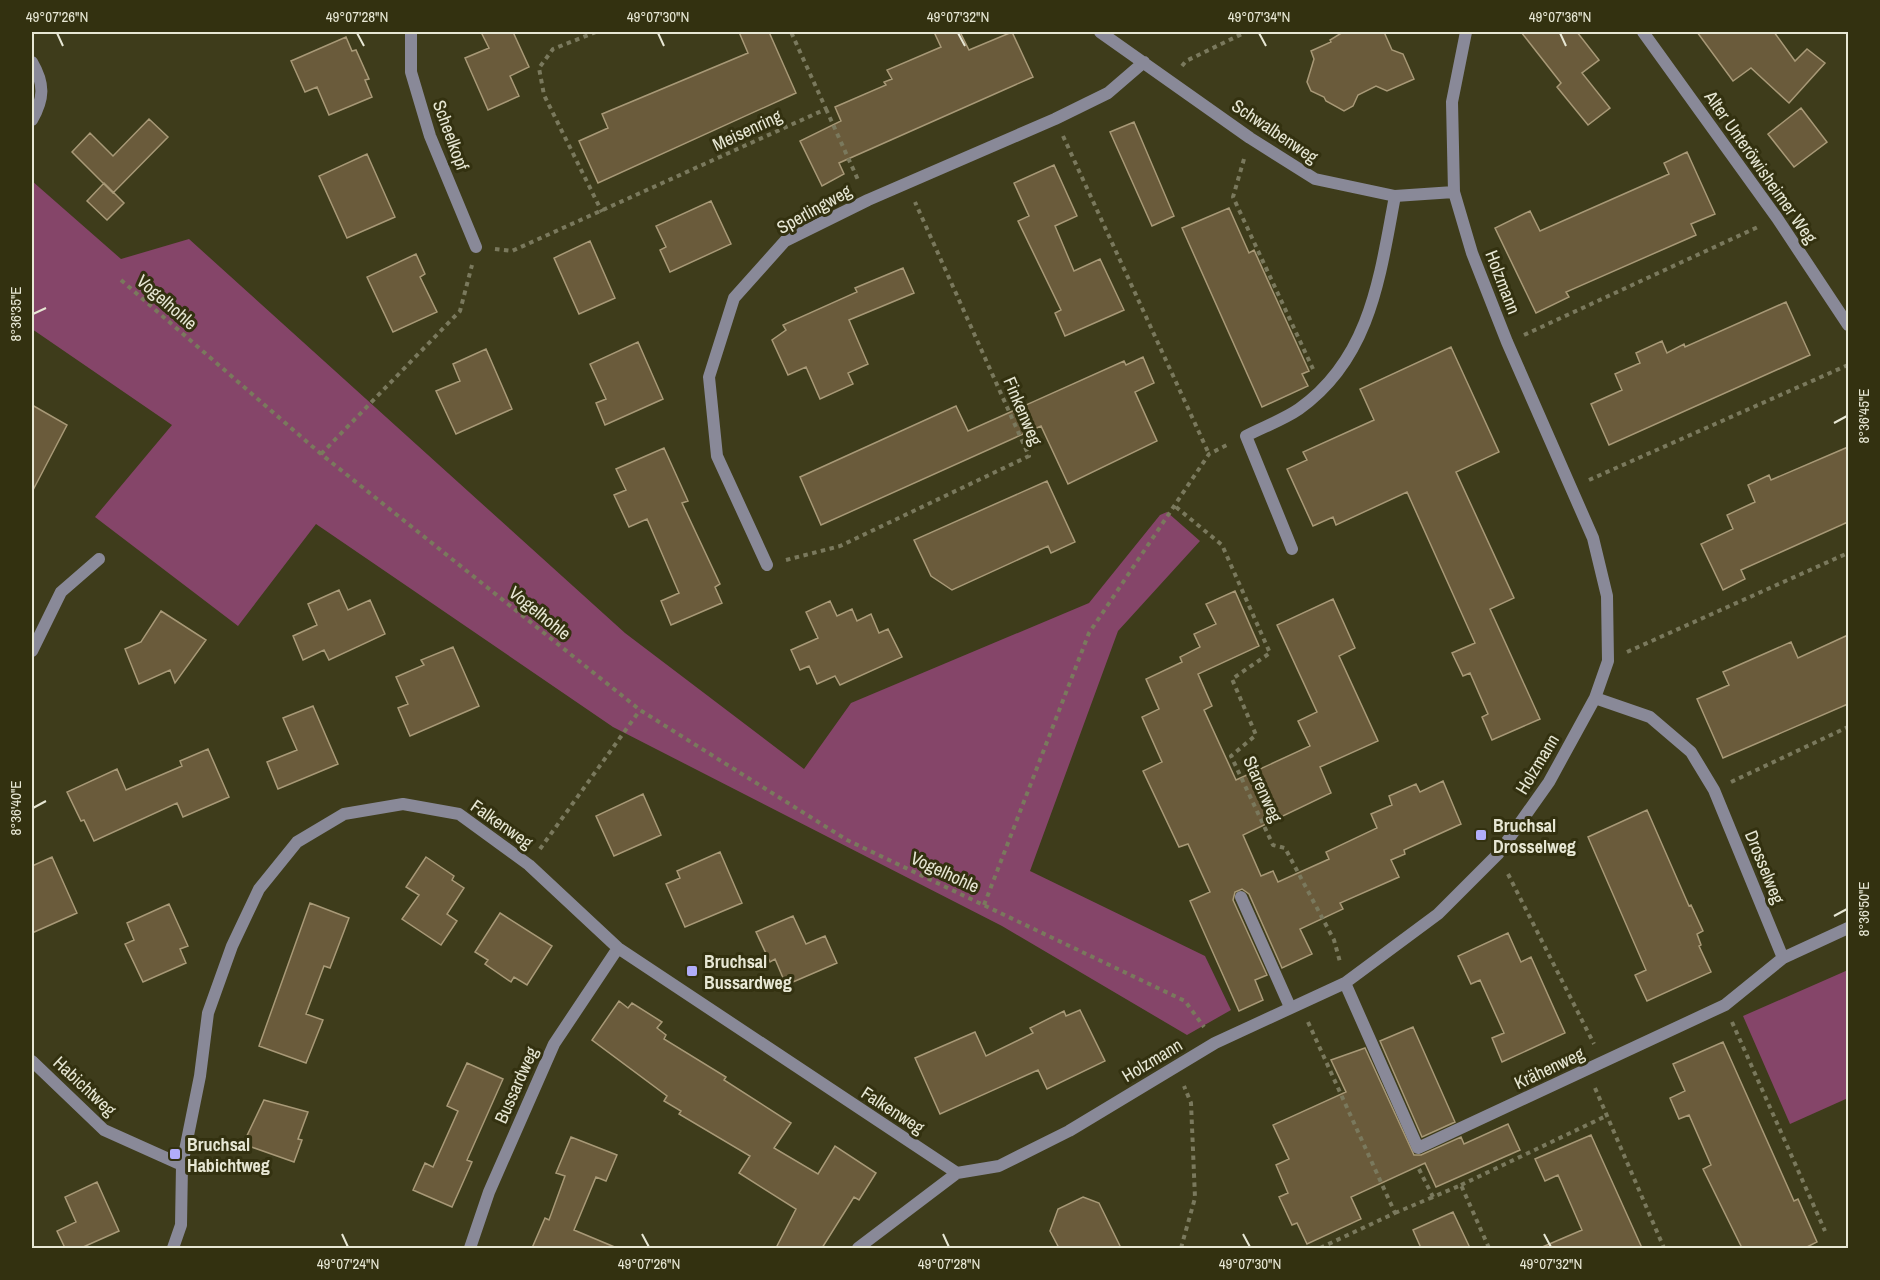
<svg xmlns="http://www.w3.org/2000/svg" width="1880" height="1280" viewBox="0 0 1880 1280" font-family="'Archivo Narrow',sans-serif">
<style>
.green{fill:#854569}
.building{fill:#6a5b3b;stroke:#a89977;stroke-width:1.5}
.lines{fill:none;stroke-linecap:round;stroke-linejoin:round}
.path{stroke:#7a795d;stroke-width:4;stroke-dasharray:4.5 4.5;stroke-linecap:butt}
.lane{stroke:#898998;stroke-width:12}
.street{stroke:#898998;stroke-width:12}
.ticks{fill:none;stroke:#e7e7d4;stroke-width:2}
.poi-dot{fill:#b1adfa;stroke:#333110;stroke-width:2}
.labels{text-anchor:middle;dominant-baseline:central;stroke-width:6;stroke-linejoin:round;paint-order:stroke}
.street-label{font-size:18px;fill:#e7e7d4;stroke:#333110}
.poi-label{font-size:18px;font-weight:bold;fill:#e7e7d4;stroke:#333110;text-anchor:start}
.neatline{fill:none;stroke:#e7e7d4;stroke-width:2}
.ticks-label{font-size:15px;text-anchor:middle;fill:#e7e7d4}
</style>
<rect width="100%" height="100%" fill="#3e3c1b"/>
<path class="green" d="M32,181L121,259L189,239L625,633L804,769L851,703L1089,603L1160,515L1167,512L1200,541L1118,631L1030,871L1205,956L1231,1010L1187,1035L1002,926L613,727L316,524L238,626L95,517L172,425L32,329Z
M1848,970V1098L1790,1124L1743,1016Z"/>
<path class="building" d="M481,32H513L529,67L510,76L519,96L488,110L465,58L489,48Z
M739,32H769L796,93L598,183L579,141L608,128L602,114L748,53Z
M934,32H960L969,50L1012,32L1033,77L839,163L844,174L822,186L800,141L841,121L835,107L886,85L884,82L892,79L887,70L941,47Z
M1343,32H1384L1392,50L1403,54L1414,79L1387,91L1376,86L1358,95L1353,106L1344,111L1326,101L1324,97L1311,91L1307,82L1314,59L1311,51L1331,42L1330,40Z
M1521,32H1577L1599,60L1582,73L1610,108L1588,125L1557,87L1561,83Z
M1697,32H1774L1795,61L1807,49L1825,63L1789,103L1751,68L1733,81Z
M346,37L352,51L356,50L369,79L365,80L372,97L329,115L317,87L305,92L291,61Z
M1801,108L1827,142L1794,167L1768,134Z
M149,119L168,137L113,193L72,152L90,133L113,156Z
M1134,122L1174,216L1152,226L1110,132Z
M1687,152L1715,214L1691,224L1696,235L1566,292L1569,297L1536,313L1495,228L1530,211L1540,231L1669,174L1664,163Z
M367,154L395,217L347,238L319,176Z
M1054,165L1077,216L1055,226L1074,271L1100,259L1124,310L1065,336L1055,313L1061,310L1018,221L1029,216L1014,183Z
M104,183L124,203L107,220L87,201Z
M711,201L731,244L670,272L660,250L666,247L656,226Z
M1229,208L1249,253L1254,250L1309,371L1302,374L1308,386L1262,407L1182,228Z
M590,241L615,298L579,314L554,258Z
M416,254L425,274L420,277L437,312L393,332L367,277Z
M903,268L914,293L849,320L868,364L848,373L853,384L820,399L806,367L788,375L772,340L786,330L783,325L857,292L855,288Z
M1786,302L1810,355L1609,445L1591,404L1622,390L1615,374L1640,363L1636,353L1662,341L1667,353L1684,344L1685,347Z
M638,342L663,399L605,425L596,403L606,399L590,364Z
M1451,347L1499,452L1456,472L1514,598L1490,609L1540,719L1492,740L1482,717L1488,714L1470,673L1463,676L1452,653L1475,643L1407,492L1336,525L1333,517L1313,526L1287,469L1307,460L1303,452L1374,420L1360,389Z
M486,349L512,409L456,434L436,391L460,381L453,364Z
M1143,357L1154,383L1135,392L1157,441L1068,484L1041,426L821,525L800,477L956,406L968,431L1124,361L1126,365Z
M32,405L67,425L32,492Z
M1848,447V522L1741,570L1745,579L1723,590L1701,544L1733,529L1727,515L1755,502L1748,485L1769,475L1771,480Z
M664,448L688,501L682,503L720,584L715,587L722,603L671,625L661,601L679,593L647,519L629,527L614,495L626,490L616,469Z
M1047,481L1075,542L1051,553L1048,546L952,590L931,576L914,540Z
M339,590L348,610L370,600L385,634L329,660L324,650L303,660L293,636L317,625L308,604Z
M1235,591L1259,646L1198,674L1212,706L1204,710L1236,780L1310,746L1298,721L1317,712L1277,625L1333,599L1355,648L1339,656L1378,741L1320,767L1331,793L1243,835L1261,876L1273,871L1278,882L1329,859L1326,852L1377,828L1371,814L1392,805L1389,796L1416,784L1420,792L1443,781L1461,824L1404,850L1405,854L1391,860L1399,877L1340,903L1343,909L1300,929L1312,954L1282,968L1249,894L1242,889L1235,892L1233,900L1267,975L1255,980L1263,1000L1239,1011L1190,901L1210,892L1188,844L1179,847L1143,771L1162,762L1142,717L1159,709L1146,679L1182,662L1180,657L1200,647L1194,634L1216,624L1206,604Z
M830,601L837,616L852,609L857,621L871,614L879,633L888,629L902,657L840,685L835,676L817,684L809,666L800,670L791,650L818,638L806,612Z
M161,611L206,640L175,683L170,670L139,684L125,649L141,642Z
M1848,635V704L1723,758L1697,699L1729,685L1723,672L1791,642L1798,658Z
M453,647L479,706L410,736L398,708L408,704L396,677L424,665L421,660Z
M313,706L338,764L278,789L267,762L297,750L283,718Z
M208,749L229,797L183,817L177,803L94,841L84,820L81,821L67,792L117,769L126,790L182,766L180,761Z
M643,794L661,835L614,856L596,816Z
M1647,810L1689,906L1691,905L1703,931L1697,934L1701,945L1699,946L1711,972L1647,1001L1635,975L1646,970L1588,837Z
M720,852L742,903L685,927L666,884L680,878L677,871Z
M52,857L77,913L32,933V866Z
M426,857L454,876L452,880L464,888L447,914L457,921L441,945L402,919L419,895L406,887Z
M310,903L349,918L330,968L324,966L306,1014L323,1020L306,1063L259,1046Z
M169,904L188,946L180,949L186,963L143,982L125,944L134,940L127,923Z
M500,913L552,946L527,985L514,977L511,982L485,964L488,960L475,952Z
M793,916L806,944L825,936L837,963L786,985L775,959L770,962L756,932Z
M1508,933L1521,962L1531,957L1565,1033L1502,1062L1492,1038L1504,1033L1480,980L1471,984L1458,956Z
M619,1001L628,1008L632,1003L662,1022L657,1028L666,1035L664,1039L726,1077L724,1080L791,1123L774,1148L818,1174L835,1146L876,1173L859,1200L854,1197L822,1248H776L796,1209L739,1173L750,1156L679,1114L681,1111L664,1101L667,1096L592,1040Z
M1080,1010L1105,1061L1047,1089L1038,1070L940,1114L915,1058L975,1032L986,1056L1033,1033L1030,1028L1064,1011L1066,1016Z
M1413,1027L1455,1122L1422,1137L1380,1041Z
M1723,1042L1794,1201L1798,1199L1817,1242L1805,1248H1742L1703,1169L1711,1165L1689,1115L1679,1119L1670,1098L1685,1091L1673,1064Z
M1365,1048L1414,1155H1421L1461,1137L1464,1144L1508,1124L1520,1150L1436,1187L1425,1163L1351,1197L1361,1219L1307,1244L1297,1223L1292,1225L1279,1197L1288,1193L1276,1165L1289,1159L1273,1125L1346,1092L1331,1060Z
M467,1063L503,1079L467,1160L472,1162L452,1207L413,1190L425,1163L433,1167L458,1111L447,1106Z
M264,1100L308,1112L298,1139L302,1140L294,1162L243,1144Z
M1591,1135L1642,1248H1540L1582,1230L1558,1175L1545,1181L1535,1159Z
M571,1137L617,1155L606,1181L596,1177L574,1230L617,1248H532L545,1218L549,1220L565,1176L556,1173Z
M97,1182L119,1231L81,1248H65L57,1231L76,1222L65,1197Z
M1083,1197L1099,1203L1121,1248H1059L1050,1231L1058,1209Z
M1453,1212L1470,1248H1421L1413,1230Z"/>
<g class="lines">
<path class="path" d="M596,32L553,49L539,68L544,95L602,212
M1182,66L1186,61L1246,32
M826,109L859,182
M1063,136L1209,454
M1244,159L1233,197L1313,369
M495,249L512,251L826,109L791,32
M121,280L321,454L640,710L847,840L1185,1001L1204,1027
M1524,335L1760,226
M321,454L460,311L472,265
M1589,480L1848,365
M1176,507L1222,545L1270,653L1232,679L1256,735L1231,756L1273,845L1285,848L1334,940L1340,962
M786,560L840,546L1029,456L915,202
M1627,652L1848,553
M1731,782L1848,727
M540,849L640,710
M1508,874L1594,1044
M984,905L1089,633L1209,454L1229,444
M1308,1022L1395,1213L1320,1248
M1732,1022L1825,1231
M1595,1088L1664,1248
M1419,1169L1433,1197L1461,1185L1489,1248
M1461,1185L1606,1116
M1395,1213L1433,1197
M1181,1248L1195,1198L1191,1103L1184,1086"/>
<path class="lane" d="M1292,549L1246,436C1263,427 1283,420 1299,409C1371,358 1380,275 1395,196
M1241,897L1290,1007"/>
<path class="street" d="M411,32V72L430,136L476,247
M1100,32L1250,138L1315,179L1395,196L1454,192
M1643,32L1777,218L1848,325
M32,62C45,84 44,99 32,120
M767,565L717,456L709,377L734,298L785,241L868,200L1055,119L1108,93L1144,62
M32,651L61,592L99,559
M1595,698L1650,717L1691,752L1714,790L1783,958
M1345,983L1418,1148L1725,1005L1783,958L1848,928
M32,1061L104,1130L182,1165
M173,1248L181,1225L182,1165L200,1076L208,1013L232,946L259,889L297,842L344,814L403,804L459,814L529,865L618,948L957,1173
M470,1248L489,1192L554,1044L618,948
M858,1248L957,1173L999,1166L1069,1131L1215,1043L1345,983L1438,914L1498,854L1549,782L1595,698L1608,661L1607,596L1593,538L1507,342L1472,253L1454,192L1452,102L1466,32"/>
</g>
<path class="ticks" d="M57,33L63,46M357,33L364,46M658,33L664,46M958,33L965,46M1259,33L1266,46M1560,33L1566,46M33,314L46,308M1834,423L1847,416M33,808L46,801M1834,916L1847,909M342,1234L348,1247M642,1234L649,1247M943,1234L949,1247M1243,1234L1250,1247M1544,1234L1551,1247"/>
<g class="poi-dot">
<rect x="1475" y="829" width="12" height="12" rx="3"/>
<rect x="686" y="965" width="12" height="12" rx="3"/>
<rect x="169" y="1148" width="12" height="12" rx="3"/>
</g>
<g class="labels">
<g class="street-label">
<text transform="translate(747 130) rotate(-25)">Meisenring</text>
<text transform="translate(1275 131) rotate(34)">Schwalbenweg</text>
<text transform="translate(451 135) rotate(70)">Scheelkopf</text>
<text transform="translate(1761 167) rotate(55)">Alter Unteröwisheimer Weg</text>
<text transform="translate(814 209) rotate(-29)">Sperlingweg</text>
<text transform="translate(1503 282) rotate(69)">Holzmann</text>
<text transform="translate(167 302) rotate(41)">Vogelhohle</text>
<text transform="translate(1023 411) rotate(67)">Finkenweg</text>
<text transform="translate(540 613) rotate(39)">Vogelhohle</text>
<text transform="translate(1537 764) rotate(-59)">Holzmann</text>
<text transform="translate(1263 789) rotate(66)">Starenweg</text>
<text transform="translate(502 824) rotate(35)">Falkenweg</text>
<text transform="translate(1765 867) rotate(68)">Drosselweg</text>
<text transform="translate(945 872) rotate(25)">Vogelhohle</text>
<text transform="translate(1152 1060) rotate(-31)">Holzmann</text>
<text transform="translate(1549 1068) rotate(-25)">Krähenweg</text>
<text transform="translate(516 1085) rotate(-66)">Bussardweg</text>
<text transform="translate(85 1086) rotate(43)">Habichtweg</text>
<text transform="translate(893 1110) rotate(33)">Falkenweg</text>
</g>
<g class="poi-label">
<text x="1493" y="825">Bruchsal<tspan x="1493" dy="21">Drosselweg</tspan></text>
<text x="704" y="961">Bruchsal<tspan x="704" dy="21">Bussardweg</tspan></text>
<text x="187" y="1144">Bruchsal<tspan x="187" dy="21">Habichtweg</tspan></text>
</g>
</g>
<rect width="1880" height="1280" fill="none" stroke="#333110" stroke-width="66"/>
<rect x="33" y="33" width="1814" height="1214" class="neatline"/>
<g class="ticks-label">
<text x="57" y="22">49°07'26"N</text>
<text x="357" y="22">49°07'28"N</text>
<text x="658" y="22">49°07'30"N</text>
<text x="958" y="22">49°07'32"N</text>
<text x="1259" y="22">49°07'34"N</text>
<text x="1560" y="22">49°07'36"N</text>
<text transform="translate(16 314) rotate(-90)" y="5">8°36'35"E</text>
<text transform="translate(1864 416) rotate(-90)" y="5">8°36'45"E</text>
<text transform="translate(16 808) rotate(-90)" y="5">8°36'40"E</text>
<text transform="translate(1864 909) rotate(-90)" y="5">8°36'50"E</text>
<text x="348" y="1269">49°07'24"N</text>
<text x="649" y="1269">49°07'26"N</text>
<text x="949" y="1269">49°07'28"N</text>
<text x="1250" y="1269">49°07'30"N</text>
<text x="1551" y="1269">49°07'32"N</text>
</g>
</svg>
